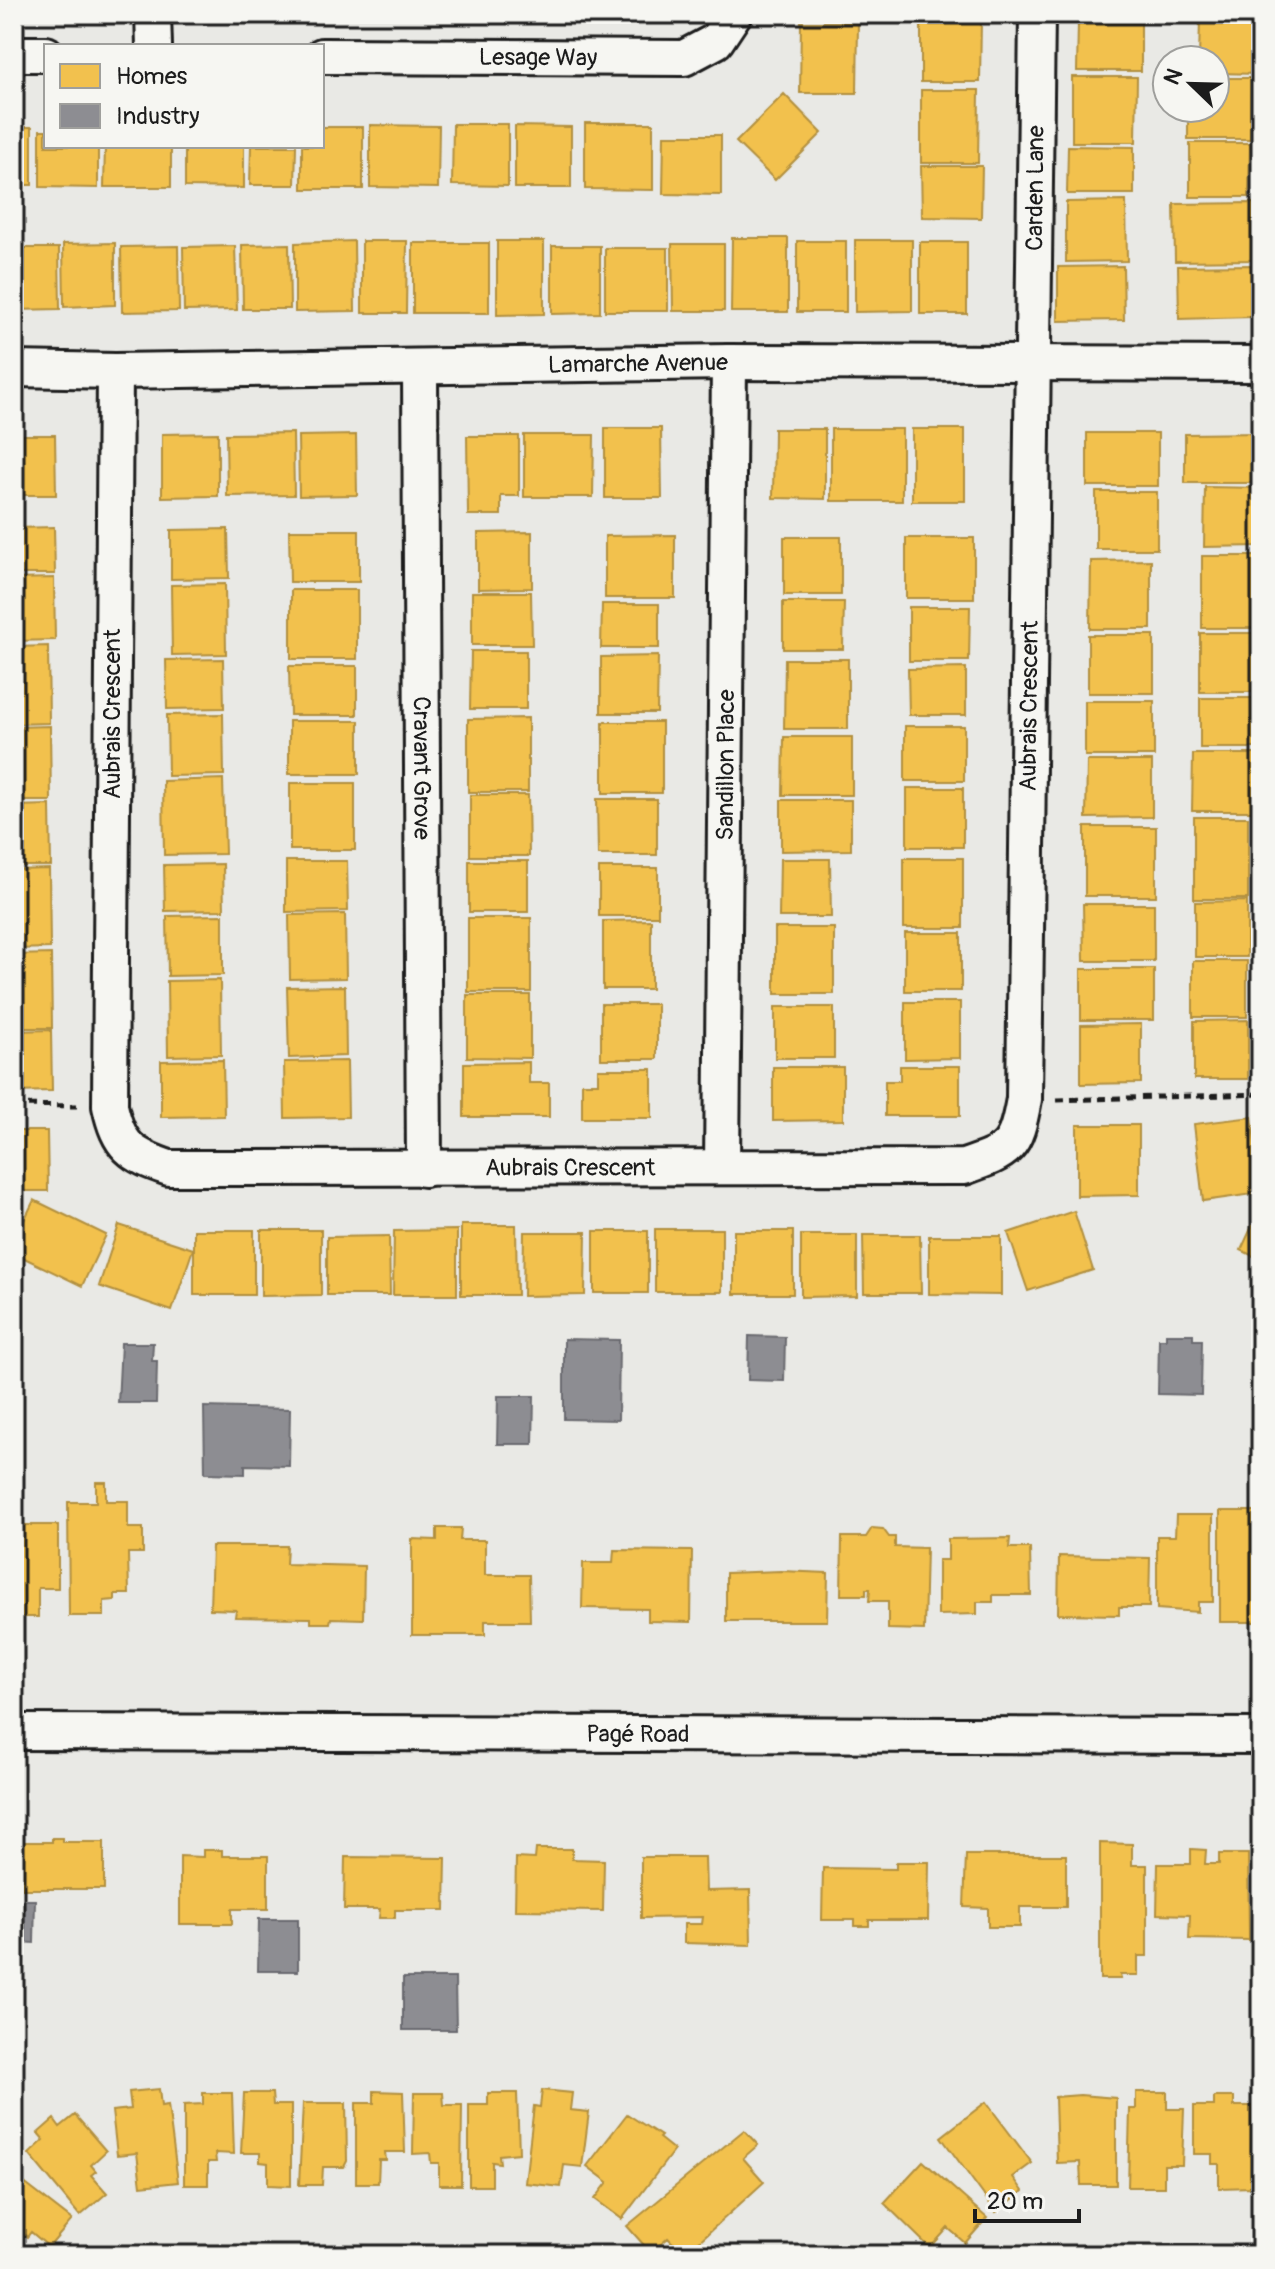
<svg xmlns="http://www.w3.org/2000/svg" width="1275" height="2269" viewBox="0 0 1275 2269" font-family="Pangolin,sans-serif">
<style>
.homes{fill:#f2c14e;stroke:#b2903f;stroke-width:2}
.industry{fill:#8d8d92;stroke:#6b6b6f;stroke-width:2}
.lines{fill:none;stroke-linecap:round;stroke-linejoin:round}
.minor-casing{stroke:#1c1c1c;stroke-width:40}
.path{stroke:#1c1c1c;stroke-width:5;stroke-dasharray:8 6;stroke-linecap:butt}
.minor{stroke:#f6f6f2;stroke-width:34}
.labels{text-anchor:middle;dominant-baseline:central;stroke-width:8;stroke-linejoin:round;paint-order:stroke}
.street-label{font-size:24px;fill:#1c1c1c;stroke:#f6f6f2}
</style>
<rect width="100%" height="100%" fill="#e9e9e5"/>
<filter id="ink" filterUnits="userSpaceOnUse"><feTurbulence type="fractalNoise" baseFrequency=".0125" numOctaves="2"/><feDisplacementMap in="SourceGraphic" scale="16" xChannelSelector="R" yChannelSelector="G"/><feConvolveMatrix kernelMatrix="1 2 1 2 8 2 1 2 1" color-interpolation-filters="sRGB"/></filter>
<g filter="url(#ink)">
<path class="homes" d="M1083,14H1137V18H1083Z
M1200,18L1261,19L1260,74L1215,73V60H1199Z
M921,20L981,21L980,82H921Z
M801,22H858L857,93H800Z
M1078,22L1141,23V71H1077Z
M1072,77H1137L1136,142H1072Z
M1215,78H1251L1250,139H1188V108H1215Z
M921,90H979L978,163H921Z
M784,94L822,133L775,180L736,142Z
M585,123H653V190L585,189Z
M453,124H508V186L452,185Z
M370,125L439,126L438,188L370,187Z
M515,126L571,127V188H515Z
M14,127H32V185H14Z
M322,127H363V189H302V146H322Z
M40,130H46V146H98V188L40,187Z
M664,135H721V195L663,194Z
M1190,143H1250L1249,197H1190Z
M105,146H171V187H104Z
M185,146H244V188L185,187Z
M251,146H296L295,185H250Z
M1068,146L1134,147V194H1067Z
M921,166H982L981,218L922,217Z
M1126,201L1127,261L1066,262V202Z
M1254,203L1255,260L1175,261L1174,204Z
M732,238H788V312H731Z
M855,240H912V311L855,312Z
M354,241L355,311L295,312V243Z
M362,241H407L406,313H362Z
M497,241H544V314L497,315Z
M797,241H846V312H797Z
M920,242H967V314H920Z
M115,243V305L64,307L63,244Z
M413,243H489V313H413Z
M289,244L290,309H243L242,245Z
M672,244H724V311H673Z
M178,246L179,311L122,312L121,247Z
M235,246L237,310L184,311L183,247Z
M552,246H600V313L552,314Z
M14,248H59L60,309L14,310Z
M605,248H668V311H605Z
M1251,265L1252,317L1179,319L1178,266Z
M1123,266L1124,320L1058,321V267Z
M605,428H661L662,498H605Z
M774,429H825V499L773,498Z
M831,429H902V501H831Z
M912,429H965V501H912Z
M218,433V496L162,497V434Z
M293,433L294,495L227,496L226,434Z
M1087,433H1158V486H1087Z
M1261,433V483H1185V434Z
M14,435H55L56,495H14Z
M356,435L357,495L299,496L298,436Z
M524,435H594L593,497H524Z
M467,436H519V496H501V515H468Z
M1205,487L1261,488V546L1204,547Z
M1096,492H1157V549H1096Z
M54,527L55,574H14V528Z
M228,529L229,578L171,579V530Z
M289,530H359V582H290Z
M532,532V588L478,589V533Z
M675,535V598H605V536Z
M784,537H841V595H784Z
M906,538H974V598H906Z
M1202,556H1261V628H1202Z
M1151,560V629H1090L1091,561Z
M54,578L55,640L14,641V579Z
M225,584L226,654L172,655L171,585Z
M291,590H357V659H291Z
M472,592H531L532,645H472Z
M783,602H844L843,649H783Z
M602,604H659V648H601Z
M909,607H970L969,661H909Z
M1200,633H1261V692H1200Z
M1088,635H1154V693H1088Z
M48,646L49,723L14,724V647Z
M471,651H526V709H470Z
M658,656L657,713H601V657Z
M223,659L224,708L167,709L166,660Z
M785,659H848V729H784Z
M289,666H357V715H290Z
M966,668V715H909L908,669Z
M1200,698H1261V748H1200Z
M1085,701H1154V756H1085Z
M223,714L224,775L168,776L167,715Z
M528,718V792H468V719Z
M289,721H359V774H289Z
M603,722H662V793H603Z
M50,726L51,801H14V727Z
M905,726H964V781H905Z
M784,737H852V795H783Z
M1193,754H1257V811H1192Z
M1087,761H1152V817L1086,818Z
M223,779L225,854L164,855L163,781Z
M290,783H355V850H290Z
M907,788H963V847H907Z
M470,795H528L529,856H470Z
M597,799H657V855H598Z
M781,800H851V850L781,851Z
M50,805L51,866H14V806Z
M1194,817H1248V899H1194Z
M1085,827H1156V896H1085Z
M904,858H963V928H904Z
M780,859H830L831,917H779Z
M286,861H347L348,911L286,912Z
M469,861H528V912H469Z
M223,864L224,910L165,911L164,865Z
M599,868H658V916H599Z
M49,869L50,948L14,949V870Z
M1247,901V957H1195V902Z
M1083,904H1154V961H1084Z
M345,914L346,978L290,979L289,915Z
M223,915V975L168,976L167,916Z
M468,918H531V992H468Z
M651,920V989H603V921Z
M775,928H834V994H775Z
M905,933H961V991H905Z
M51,954L52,1028H14V955Z
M1193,961H1247V1017H1193Z
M1081,969H1154V1020H1081Z
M220,980L221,1055L168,1056L167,981Z
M345,986L346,1056L289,1058L287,987Z
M467,995H530V1058L467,1057Z
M905,1002H960V1058L905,1059Z
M601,1004H657V1059H601Z
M775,1007H834V1058H775Z
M1248,1020V1079H1194V1021Z
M1141,1024V1083L1081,1084V1025Z
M51,1030L52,1091L14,1092V1031Z
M223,1060L224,1116L161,1117V1061Z
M347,1061L348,1117L285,1118L284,1062Z
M529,1062V1083H549V1117H464V1063Z
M900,1066H960V1116H885V1081H900Z
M773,1067H843V1120L773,1121Z
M598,1069H652V1118H582V1083H598Z
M1252,1117L1261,1193L1203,1201L1194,1124Z
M1077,1125H1139V1195L1077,1196Z
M14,1131H47L48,1191H14Z
M34,1200L106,1235L82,1286L14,1253V1241Z
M1261,1207V1260L1241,1250Z
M1074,1211L1093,1270L1028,1291L1008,1233Z
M119,1225L193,1249L172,1311L99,1286Z
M461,1225H516L517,1295H461Z
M655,1229H722V1292H655Z
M194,1230H254V1295H194Z
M261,1230H321V1295L261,1296Z
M457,1230V1295H393L394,1231Z
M594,1231H648V1293H594Z
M734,1231H793V1294H734Z
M524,1232H586L585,1295L523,1296Z
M801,1235H857V1296L801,1297Z
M863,1235H920L921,1293H864Z
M389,1236L390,1295H327V1237Z
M929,1236H1001V1295L929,1294Z
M96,1482H106V1501H128V1528H143V1553H128L129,1594H115V1600L104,1601V1616H69L68,1502H96Z
M1220,1511H1261L1258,1622H1220Z
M1176,1515H1213V1602H1198V1612L1157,1609V1536H1175Z
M14,1525H58V1588H38V1617H14Z
M437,1528H461L460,1540H485V1575H529L530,1621H485V1635H412V1539L437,1540Z
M872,1528L883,1529L889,1537H895V1547L926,1548L924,1630L888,1629V1601H869L870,1589H866V1595H841L842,1537H866Z
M1010,1538L1009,1548H1030L1031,1595H993V1602H977V1614L938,1615V1560H948V1539Z
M212,1546H287L286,1564L364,1566L363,1619L331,1618L330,1623H311V1618L235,1617L236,1610L210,1609Z
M614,1550L692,1551L691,1622L648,1621V1609L582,1608L583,1563H613Z
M1059,1556L1150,1558L1149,1607H1119V1615L1058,1614Z
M781,1571L828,1573L827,1621H726V1573Z
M52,1838H62V1842H104V1889H22V1842H52Z
M1100,1843L1132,1844V1865H1147V1956H1138V1975H1120L1121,1979H1100Z
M536,1849H572V1859L604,1860L603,1911L515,1910L516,1858L535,1859Z
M1191,1849L1206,1850L1205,1864H1219V1854H1248L1249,1940L1189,1939L1190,1915L1157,1914L1158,1864H1191Z
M203,1850H222V1856H268V1909H232V1924H180V1856L203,1857Z
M966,1855H1066V1907H1020V1927H988V1908L964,1907Z
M345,1857L446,1858L445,1910H395V1918H379L380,1909H344Z
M641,1857H705L706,1891L750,1890L751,1945L684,1943V1924H702L703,1917L641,1918Z
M896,1862H929L928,1920H869V1926H855V1920H822L823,1868L896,1869Z
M159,2089L161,2106L168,2105L178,2182L141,2186L137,2153L117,2155L112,2111L131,2109L129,2092Z
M542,2090L572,2093L570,2110L589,2112L582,2167L564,2165L561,2187L525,2183L534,2106L540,2107Z
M374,2091L403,2092L405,2152H385L386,2160H379L378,2183H356V2103H374Z
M1136,2092H1167V2109H1184L1182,2165H1164V2187H1128L1130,2109H1136Z
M203,2093H232L234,2154L215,2153L216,2162H208V2185H184V2105L203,2104Z
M244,2093H272L273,2105H291V2186L268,2185V2163L260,2162V2153H241Z
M414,2093H443L444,2105H462L461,2185H439V2163H431L430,2153L413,2154Z
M488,2093H517L519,2153L499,2155L500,2163L492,2162V2186H469V2105H488Z
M1080,2095L1116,2098V2185H1081L1080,2162L1057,2163L1055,2097Z
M1214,2097H1234V2106H1253L1251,2152L1254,2187L1219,2188V2164H1212V2154H1194V2106H1214Z
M986,2102L1032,2163L1013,2177L1023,2191L996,2212L941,2137Z
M303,2103H346L347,2161L344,2167H323L322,2185H299Z
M627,2114L661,2136L659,2138L674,2150L622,2219L595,2199L608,2182L587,2166Z
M75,2115L106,2151L91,2165L96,2171L91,2175L107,2193L80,2216L29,2154L44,2140L38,2133L54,2119L60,2127Z
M744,2130L758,2145L743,2158L764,2182L684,2255L668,2238L651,2253L627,2226Z
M923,2161L987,2218L965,2243L948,2228L930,2248L884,2203Z
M14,2175L72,2220L49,2247L31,2232L27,2237L20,2231L14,2238Z"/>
<path class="industry" d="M1166,1334H1193V1340H1202L1201,1395L1158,1394L1159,1339H1166Z
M749,1336L785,1337L784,1381L748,1380Z
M564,1339L619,1340L618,1420L564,1419Z
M121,1343H153L152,1361H157L156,1403H118Z
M498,1396H534L533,1444H497Z
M204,1407L290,1409L289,1466L245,1465V1474L205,1473Z
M14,1900H35L34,1943L21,1942L22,1958H14Z
M259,1919H298V1971H258Z
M403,1978H455L456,2030H403Z"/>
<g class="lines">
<defs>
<g id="minor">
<path d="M153,14L154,46"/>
<path d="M14,54H46"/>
<path id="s1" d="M322,56L684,58L716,41L734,14"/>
<path id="s2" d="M420,368L424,1169"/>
<path id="s3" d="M14,369L115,371L729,362L1261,364"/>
<path id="s4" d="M115,371L110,1106C119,1147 131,1155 169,1168L964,1167C1010,1151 1015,1149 1024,1099L1037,14"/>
<path id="s5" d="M722,1167L729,362"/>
<path id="s6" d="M14,1732L1261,1736"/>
</g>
</defs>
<use href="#minor" class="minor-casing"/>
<path class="path" d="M1057,1100L1261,1094
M14,1105L77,1106"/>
<use href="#minor" class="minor"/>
</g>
</g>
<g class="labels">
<g class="street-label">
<text stroke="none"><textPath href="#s1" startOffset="216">Lesage Way</textPath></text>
<text stroke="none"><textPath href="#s4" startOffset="2632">Carden Lane</textPath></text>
<text stroke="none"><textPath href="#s3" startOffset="624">Lamarche Avenue</textPath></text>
<text stroke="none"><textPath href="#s4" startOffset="2114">Aubrais Crescent</textPath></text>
<text transform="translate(112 714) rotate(-90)">Aubrais Crescent</text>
<text stroke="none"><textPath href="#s5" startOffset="402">Sandillon Place</textPath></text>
<text stroke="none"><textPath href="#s2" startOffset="400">Cravant Grove</textPath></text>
<text stroke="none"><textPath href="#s4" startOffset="1228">Aubrais Crescent</textPath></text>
<text stroke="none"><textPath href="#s6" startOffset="624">Pagé Road</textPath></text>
</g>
</g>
<rect width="1275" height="2269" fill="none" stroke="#f6f6f2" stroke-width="48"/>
<rect x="24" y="24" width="1227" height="2221" fill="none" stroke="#1c1c1c" stroke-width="3" filter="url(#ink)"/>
<rect x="44" y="44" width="280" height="104" fill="#f6f6f2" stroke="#9f9f9c" stroke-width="2"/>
<rect x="60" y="64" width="40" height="24" fill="#f2c14e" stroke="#9f9f9c" stroke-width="2"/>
<text x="116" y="84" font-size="24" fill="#1c1c1c">Homes</text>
<rect x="60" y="104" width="40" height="24" fill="#8d8d92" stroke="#9f9f9c" stroke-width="2"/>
<text x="116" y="124" font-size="24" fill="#1c1c1c">Industry</text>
<g transform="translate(1191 84) rotate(293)"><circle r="38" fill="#f6f6f2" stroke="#9f9f9c" stroke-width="2"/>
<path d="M0-6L14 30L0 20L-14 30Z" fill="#1c1c1c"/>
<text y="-12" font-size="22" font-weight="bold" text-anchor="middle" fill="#1c1c1c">N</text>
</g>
<path d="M975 2209v12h104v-12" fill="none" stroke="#1c1c1c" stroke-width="4"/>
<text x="987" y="2209" font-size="24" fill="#1c1c1c" stroke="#f6f6f2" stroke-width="6" paint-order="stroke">20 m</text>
</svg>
